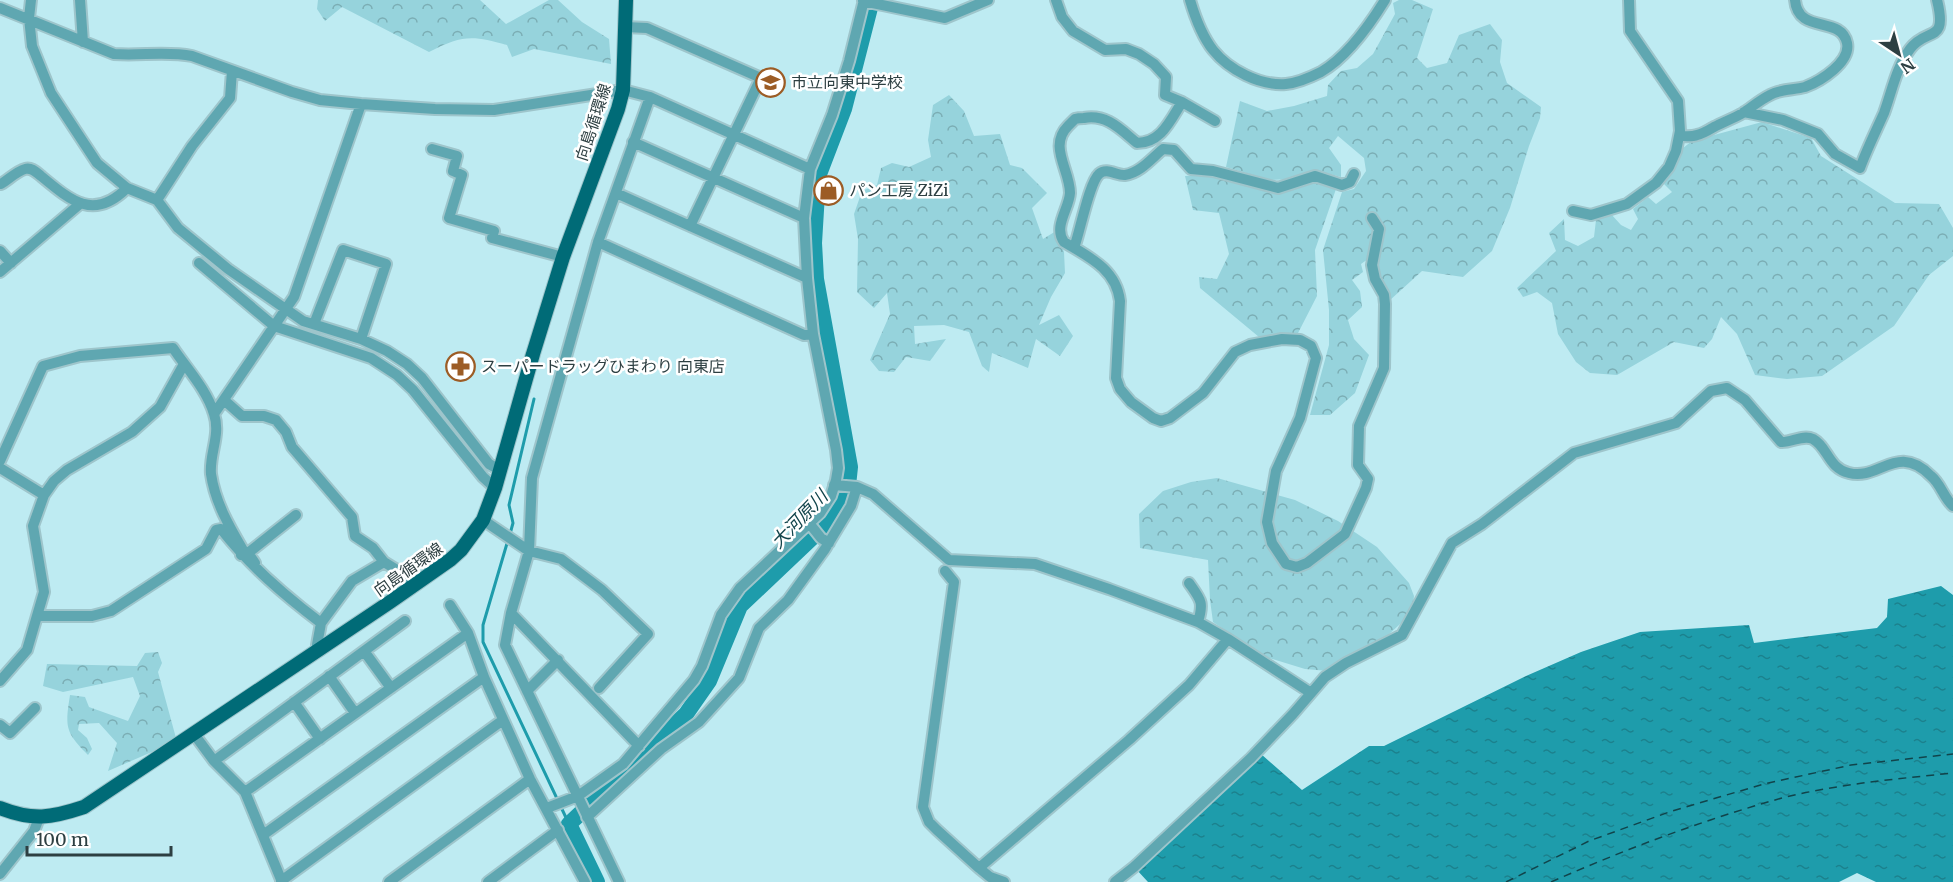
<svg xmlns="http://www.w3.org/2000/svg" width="1953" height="882" viewBox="0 0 1953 882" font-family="Merriweather,'Noto Sans JP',serif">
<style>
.forest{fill:url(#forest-crowns)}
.water{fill:url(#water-ripples)}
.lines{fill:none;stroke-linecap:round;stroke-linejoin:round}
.stream{stroke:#1e9cab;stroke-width:3}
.river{stroke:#1e9cab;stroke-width:16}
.ferry{stroke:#11444b;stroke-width:1.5;stroke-dasharray:8 6;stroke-linecap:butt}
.minor-casing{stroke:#9ec5cb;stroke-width:14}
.major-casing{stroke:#9ec5cb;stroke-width:16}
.minor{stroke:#5fa7b1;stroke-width:10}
.major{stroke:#006b77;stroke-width:14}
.labels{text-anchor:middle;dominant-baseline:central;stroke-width:5;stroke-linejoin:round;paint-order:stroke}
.poi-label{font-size:16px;fill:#2d3f42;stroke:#fff;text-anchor:start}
.street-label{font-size:16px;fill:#2d3f42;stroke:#fff}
.water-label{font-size:18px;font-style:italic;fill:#11444b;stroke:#fff}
</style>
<defs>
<pattern id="forest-crowns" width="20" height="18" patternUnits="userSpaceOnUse" patternTransform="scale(1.5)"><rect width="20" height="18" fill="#96d3dc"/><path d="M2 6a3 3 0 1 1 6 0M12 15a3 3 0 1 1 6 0" fill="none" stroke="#7badb4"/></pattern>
<pattern id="water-ripples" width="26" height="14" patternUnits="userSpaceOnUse" patternTransform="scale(1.5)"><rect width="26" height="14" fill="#1e9cab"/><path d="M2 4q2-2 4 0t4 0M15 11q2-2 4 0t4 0" fill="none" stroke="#1b818d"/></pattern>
</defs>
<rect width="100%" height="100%" fill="#beebf2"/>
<path class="forest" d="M318,0H480L506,24L549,0H558L582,22L609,39L611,64L534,49L512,57L507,45C472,35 462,35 429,52L342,7L325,21L317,9Z
M1399,0H1412L1433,9L1417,58L1427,68L1447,63L1459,35L1490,24L1502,40L1500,62L1507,83L1541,107L1540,118L1529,146L1510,208L1492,251L1463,277L1422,271L1389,301L1368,259L1361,264L1363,272L1352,280L1360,291L1362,307L1348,320L1354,339L1369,355L1355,393L1330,415H1310L1329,345V310L1323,250L1342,192L1354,189L1366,171L1364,158L1338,136L1329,148L1341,165V177L1319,171L1291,179L1270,180L1226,167L1240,101L1267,111L1294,106L1327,96L1328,85L1341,71L1357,68L1373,54L1395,14L1393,3Z
M949,95L964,111L974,136L1000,134L1010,165L1022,168L1047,193L1032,208L1043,239L1056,231L1064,252L1065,273L1051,297L1039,325L1059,315L1073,336L1060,356L1036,339L1028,368L992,353L989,372L982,366L969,332L944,325L914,326L915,344L946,339L930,361L906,357L894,372L879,371L870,360L890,314L887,293L874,308L857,292L858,239L854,214L862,191L877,185L881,168L892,163L909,167L931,157L928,140L933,105Z
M1762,122L1811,138L1821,156L1895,203L1939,204L1953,228V256L1929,275L1894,326L1822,376L1787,379L1755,375L1737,334L1721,317L1712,339L1704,348L1674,342L1617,375L1590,373L1576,362L1558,334L1552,303L1537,292L1523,297L1517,288L1556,251L1549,233L1564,219L1565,240L1578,246L1594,237L1596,220L1611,214L1621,225L1631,230L1638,219L1633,209L1648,197L1656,204L1672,192L1664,184L1683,148L1692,141Z
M1205,175L1269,192H1283L1314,181L1336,189L1315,250L1317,296L1297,335L1259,337L1200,288L1199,277L1217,279L1229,254L1219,213L1193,210L1185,176Z
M1217,478L1295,500L1338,521L1377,547L1409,583L1414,596L1412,613L1386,637L1328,671L1305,669L1263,656L1213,622L1210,600L1208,560L1140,548L1139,514L1163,491L1191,482Z
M158,652L162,663L158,672L176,738L168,745L108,771L117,743L99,723L79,724L78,730L87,738L92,749L88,755C65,732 65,727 70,695L85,697L89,707L128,721L140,696L133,677L63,692L43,686L47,664L137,666L145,653Z"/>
<path class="water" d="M1941,586L1953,595V882H1876L1857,873L1839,882H1148L1136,869L1261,754L1302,790L1369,746H1384L1526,676L1581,652L1640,632L1749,625L1754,643L1877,628L1887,617L1888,599Z"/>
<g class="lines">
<path class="stream" d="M510,534L513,523L509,505L534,399
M508,540L483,625V642L569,824"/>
<path class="river" d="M597,882L569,824L686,714L709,681L740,606L835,516L847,495L850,467L816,279L814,243L818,177L844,109L872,0"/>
<path class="ferry" d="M1506,882L1589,841L1672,811L1764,784L1851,765L1953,754
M1551,882C1626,849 1703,820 1782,798C1838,784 1896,779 1953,773"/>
<defs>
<path id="minor" d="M31,0L29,18L32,46L51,93L97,163L127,188L157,200L178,228L228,269L303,321L361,339L387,351L407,364L422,378L489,464L500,470
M80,0L83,42
M1056,0L1062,17L1073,31L1105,50L1126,49L1139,54L1154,64L1166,77L1165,95L1182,102L1215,121
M1190,0C1195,17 1202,36 1213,50C1229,70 1260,86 1286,84C1297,83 1311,77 1321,72C1347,57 1369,26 1385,0
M863,1L945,18L988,0
M0,8L114,54C140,56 166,51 192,56L292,92L320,100L361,104L435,109L494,110L623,90L650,97L810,169
M625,27L647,28L761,78L690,226
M1182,102C1170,121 1161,143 1137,143C1120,129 1107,114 1084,118C1081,118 1078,118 1075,119C1074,120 1069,125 1068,126C1048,146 1070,170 1070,193C1069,209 1053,227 1064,242C1089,257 1116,269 1120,301L1116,378L1120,389L1131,402L1153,418L1161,421L1170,418L1203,393L1235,352L1250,345L1282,339L1300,340L1311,346L1316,358L1300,418L1276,471L1267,522L1272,543L1286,564L1297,567L1307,563L1345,534L1366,488L1368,479L1358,465L1359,426L1384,368L1385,304L1384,295L1375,279L1372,265L1379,229L1372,218
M1744,112L1783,120L1818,134L1835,154L1860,168C1867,149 1876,131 1884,113C1892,91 1896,68 1910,49C1927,26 1948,45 1937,0
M1679,136C1685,136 1692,137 1697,135C1703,134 1709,130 1714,127C1724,122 1734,118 1743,113C1752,107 1760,100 1770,95C1780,89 1794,90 1805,87C1821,81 1851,62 1847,43C1841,15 1798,35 1795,0
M633,142L804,218
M432,149L457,156L453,171L462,175L449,218L494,231L492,238L563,257
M1,184C8,180 17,171 25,169C32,167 37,173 41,176C71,201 94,221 127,188
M616,193L807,278
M157,200L192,146L230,98L232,71
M1573,211L1591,215L1627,204L1656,183L1669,167L1676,151L1680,131L1678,101L1630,31L1629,0
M598,242L804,335L813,334
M1074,248C1080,232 1089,183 1099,174C1107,167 1117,176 1125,175C1140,173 1152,158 1163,149L1174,150L1191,169L1213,171L1278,188L1315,176L1342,185L1350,182L1354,174
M0,251L11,263
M199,263L274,326L371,358L397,375L413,390L483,477L495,488
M0,272L81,203
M314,324L343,250L386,264L361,339
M224,400L242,416H264L276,420L286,432L292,447L352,517L355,536L373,548L384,562L418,583
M214,414L294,297L361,104
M0,461L43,366L80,356L173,348C187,369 207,390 214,414C221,435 209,454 211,474C215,502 229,526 243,550L241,555
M0,468L44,495
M834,485L857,487L873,494L949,560L1035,564L1109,589L1198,622L1228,639L1311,693
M483,520L529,551L561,559L602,590L648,634L599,688
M809,523L821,538L829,543
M255,563L248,553L296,515
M945,571L954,582L923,807L929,822L937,830L979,868L990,877L1004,882
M1189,583C1201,600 1204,602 1198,622
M450,605L468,633L484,677L530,779L585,882
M511,613L639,746
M37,616H92L111,611L206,549L216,530L221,529C250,566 284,595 321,623L317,645L320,650
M321,623L352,581L384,562
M364,651L391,688
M329,676L355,713
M0,681L27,650L44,592L33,526L44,495L54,481L67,470L132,432L160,407L184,364
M527,691L558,660
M294,702L320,739
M0,725L10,733L35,708
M194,734L214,761L245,792L282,882
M214,761L405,621
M245,792L468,633
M547,808L578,796L623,764L694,680L702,666L721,615L740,588L820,513L831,496L836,480L838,468L836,450L813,334L807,278L804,218L810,169L832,115L849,61L864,0
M587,817L661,749L699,722L739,678L759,628L788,600L825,549L851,506L857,487
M263,835L484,677
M979,868L1129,740L1189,685L1228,639
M0,874L34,831L39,818
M281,881L503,720
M389,882L530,779
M488,882L558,830
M619,882L505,645L511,613L529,551L532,478L598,242L650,97
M1115,882L1134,867L1251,758L1293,714L1325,677L1346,663L1402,635L1452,543L1482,524L1574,453L1676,423L1711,391L1727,388L1745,400L1781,442C1791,443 1803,434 1813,439C1828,447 1828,468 1849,473C1879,481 1897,442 1931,476C1941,484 1943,497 1953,506"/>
<path id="major" d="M0,808C33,821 51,818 84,807L390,602L450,560L461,550L483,520L495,488L533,354L563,257L618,109L623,90L626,0"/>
</defs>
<use href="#minor" class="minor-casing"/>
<use href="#major" class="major-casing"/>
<use href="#minor" class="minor"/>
<use href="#major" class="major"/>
</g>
<defs>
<symbol id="school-ring" viewBox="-11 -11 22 22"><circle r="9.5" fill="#fff" stroke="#9c5c25" stroke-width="1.5"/><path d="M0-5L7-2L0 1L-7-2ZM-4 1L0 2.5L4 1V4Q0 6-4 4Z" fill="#9c5c25"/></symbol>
<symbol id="shop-ring" viewBox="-11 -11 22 22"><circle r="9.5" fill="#fff" stroke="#9c5c25" stroke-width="1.5"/><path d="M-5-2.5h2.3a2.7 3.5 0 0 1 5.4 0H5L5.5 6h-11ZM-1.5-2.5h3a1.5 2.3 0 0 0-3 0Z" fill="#9c5c25"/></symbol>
<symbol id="pharmacy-ring" viewBox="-11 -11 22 22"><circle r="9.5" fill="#fff" stroke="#9c5c25" stroke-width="1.5"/><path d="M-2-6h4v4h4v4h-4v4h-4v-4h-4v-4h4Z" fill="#9c5c25"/></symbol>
</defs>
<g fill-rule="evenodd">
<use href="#school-ring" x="754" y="66" width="33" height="33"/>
<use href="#shop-ring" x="812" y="174" width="33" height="33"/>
<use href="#pharmacy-ring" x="444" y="350" width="33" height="33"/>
</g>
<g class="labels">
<g class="poi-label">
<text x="791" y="82">市立向東中学校</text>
<text x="849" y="190">パン工房 ZiZi</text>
<text x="481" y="366">スーパードラッグひまわり 向東店</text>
</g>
<g class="street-label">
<text transform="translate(593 122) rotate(-72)">向島循環線</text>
<text transform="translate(408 569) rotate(-35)">向島循環線</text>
</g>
<g class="water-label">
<text transform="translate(799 519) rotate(-46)">大河原川</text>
</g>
</g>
<g transform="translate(1899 54) rotate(144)" stroke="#ffffff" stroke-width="4.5" paint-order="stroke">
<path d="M0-4.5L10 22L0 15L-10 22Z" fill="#2d3f42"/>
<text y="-9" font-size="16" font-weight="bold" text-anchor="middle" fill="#2d3f42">N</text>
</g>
<path d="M27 846v9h144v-9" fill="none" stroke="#2d3f42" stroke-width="3"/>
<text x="36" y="846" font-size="18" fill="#2d3f42" stroke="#ffffff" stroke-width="4.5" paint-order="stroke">100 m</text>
</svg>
